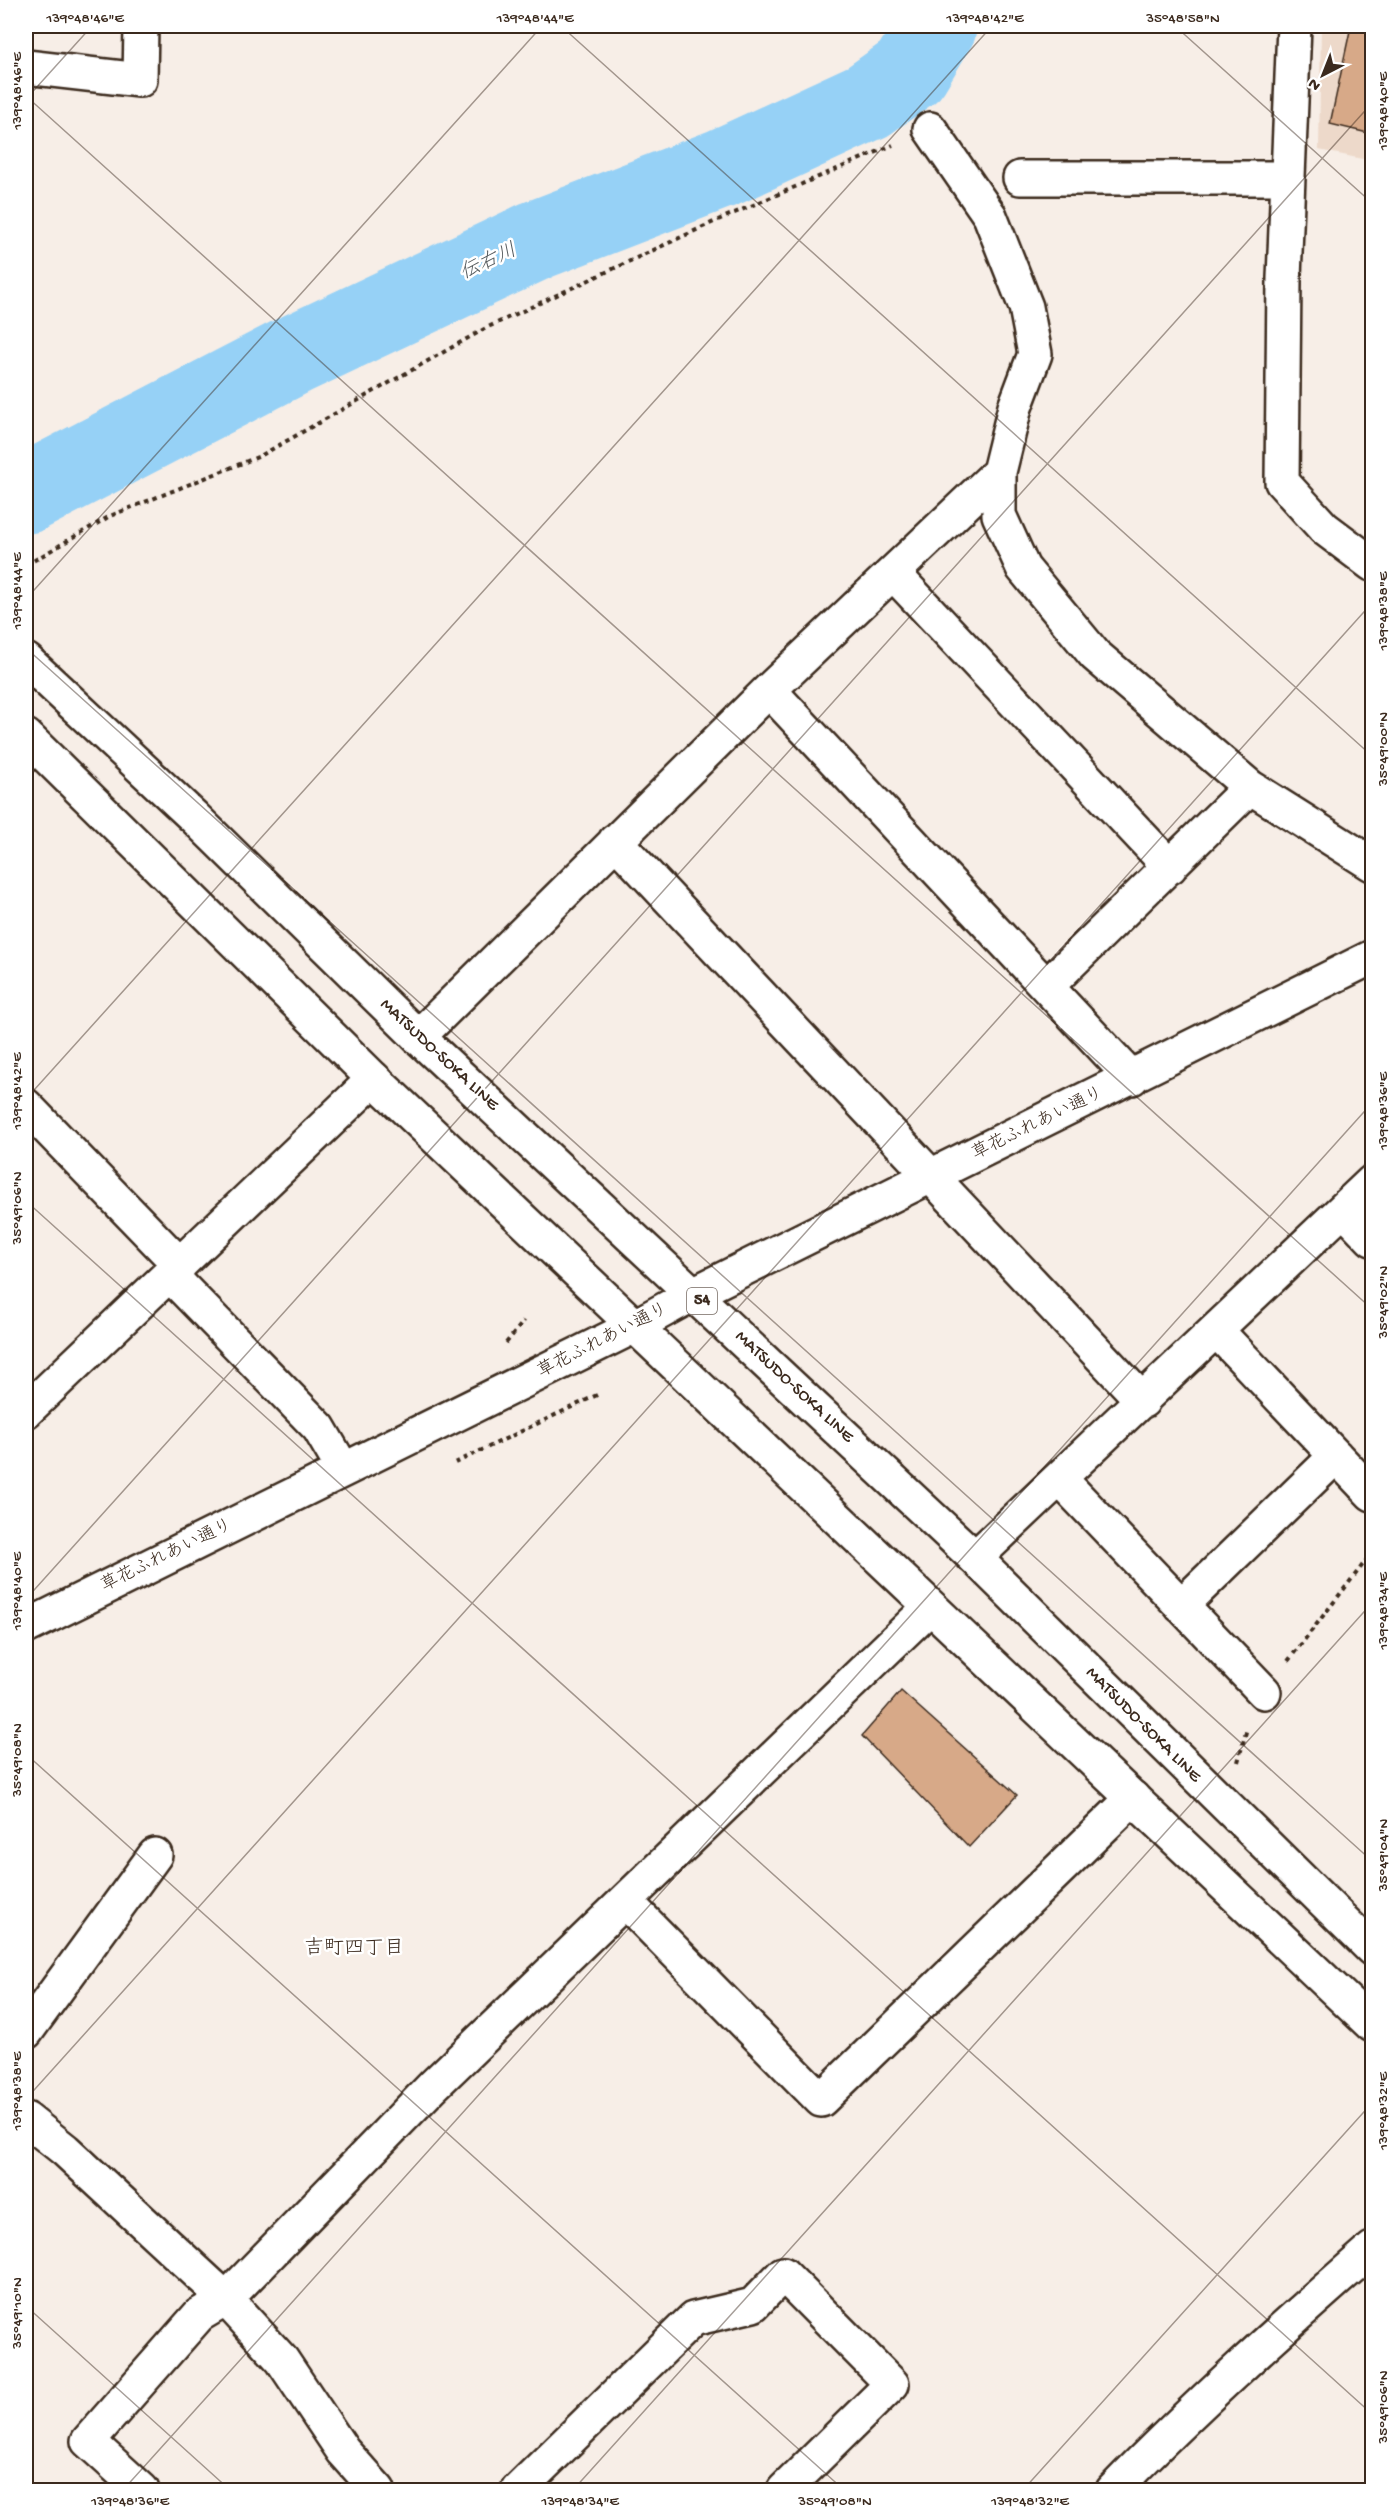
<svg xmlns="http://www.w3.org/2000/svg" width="1398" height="2516" viewBox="0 0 1398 2516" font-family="'Gochi Hand','Klee One',sans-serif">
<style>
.built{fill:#edd9ca}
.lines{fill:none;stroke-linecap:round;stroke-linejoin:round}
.river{stroke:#96d1f6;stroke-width:80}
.building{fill:#d7a988;stroke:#3b2a1e;stroke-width:1.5}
.minor-casing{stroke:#3b2a1e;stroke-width:38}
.major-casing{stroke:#3b2a1e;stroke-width:38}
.path{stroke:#3b2a1e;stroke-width:4;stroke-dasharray:4.5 4.5;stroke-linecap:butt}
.minor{stroke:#fff;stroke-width:33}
.major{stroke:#fff;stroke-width:33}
.ticks{fill:none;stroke:#3b2a1e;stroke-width:1.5;stroke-opacity:0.45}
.labels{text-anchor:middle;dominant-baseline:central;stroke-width:5;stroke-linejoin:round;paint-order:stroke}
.shield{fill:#fff;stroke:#766a62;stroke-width:1.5}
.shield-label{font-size:16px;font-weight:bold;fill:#3b2a1e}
.street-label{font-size:18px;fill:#3b2a1e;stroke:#fff}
.water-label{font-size:20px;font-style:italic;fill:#565c5f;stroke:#fff}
.neighbourhood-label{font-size:20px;fill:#3b2a1e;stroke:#fff}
.neatline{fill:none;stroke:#3b2a1e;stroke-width:2}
.ticks-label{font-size:15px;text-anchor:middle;fill:#3b2a1e}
</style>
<rect width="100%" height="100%" fill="#f7eee7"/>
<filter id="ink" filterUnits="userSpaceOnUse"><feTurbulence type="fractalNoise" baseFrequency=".0167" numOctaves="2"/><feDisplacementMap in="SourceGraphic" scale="12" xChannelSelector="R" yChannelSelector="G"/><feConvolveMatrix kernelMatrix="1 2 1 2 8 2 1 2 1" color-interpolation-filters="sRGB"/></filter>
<g filter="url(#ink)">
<path class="built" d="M1321,26H1372V161L1319,150Z"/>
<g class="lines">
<path class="river" d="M26,494L296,354L537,240L723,168L868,101L910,71L937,26"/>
</g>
<path class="building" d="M1351,26H1372V134L1330,124Z
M901,1691L1017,1795L969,1847L862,1736Z"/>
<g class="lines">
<defs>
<path id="minor" d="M1294,26L1284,278L1282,482L1324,528L1372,564
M26,67L140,80L141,26
M930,129L990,216L1026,307L1035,354L1015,407L999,472V515L1023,568L1095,655L1250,787L1372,864
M1020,178H1287
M893,573L1170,867
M769,690L1132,1078
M615,841L1143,1401
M1047,986L1250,787
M418,1037L769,690L999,472
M26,1106L180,1265
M1344,1210L1372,1239
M170,1275L319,1428L343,1469
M1216,1330L1372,1494
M26,1411L374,1079
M1060,1479L1264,1692
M975,1558L1372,1182
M1181,1606L1336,1456
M26,1627L637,1325L693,1294L1372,957
M625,1901L821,2100L1133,1798
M26,2032L155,1855
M26,2119L65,2150L226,2299L282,2360L343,2451L378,2490
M142,2490L88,2441L199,2315L226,2299L433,2086L930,1607
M518,2490L693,2319L753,2305L783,2274L892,2384L784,2490
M1113,2490C1195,2406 1283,2327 1372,2249"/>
<path id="major" d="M26,660L194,817L418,1037L975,1558L1372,1949
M26,736L374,1079L1372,2025"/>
</defs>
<use href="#minor" class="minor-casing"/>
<use href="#major" class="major-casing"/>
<path class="path" d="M26,565L110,516L260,456L486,328L718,220L893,145
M506,1343L524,1321
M455,1463L599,1394
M1288,1661L1372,1553
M1238,1762L1247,1728"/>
<use href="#minor" class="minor"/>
<use href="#major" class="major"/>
</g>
</g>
<path class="ticks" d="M561,26L1372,756M1175,26L1372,203M26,96L1372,1309M26,99L92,26M26,599L542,26M26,648L1372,1861M26,1099L992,26M26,1201L1372,2414M26,1599L1372,103M26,1754L844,2490M26,2099L1372,603M26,2306L230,2490M123,2490L1372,1103M573,2490L1372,1603M1023,2490L1372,2103"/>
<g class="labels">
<rect class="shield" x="687" y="1288" width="30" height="26" rx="4.5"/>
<g class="shield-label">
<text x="702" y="1301">54</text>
</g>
<g class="street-label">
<text transform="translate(439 1055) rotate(43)">MATSUDO-SOKA LINE</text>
<text transform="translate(1038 1124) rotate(-26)">草花ふれあい通り</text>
<text transform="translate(603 1341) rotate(-27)">草花ふれあい通り</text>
<text transform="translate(794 1387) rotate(43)">MATSUDO-SOKA LINE</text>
<text transform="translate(167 1556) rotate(-26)">草花ふれあい通り</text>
<text transform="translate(1143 1725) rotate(45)">MATSUDO-SOKA LINE</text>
</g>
<g class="water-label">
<text transform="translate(489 263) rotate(-25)">伝右川</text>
</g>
<g class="neighbourhood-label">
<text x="354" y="1949">吉町四丁目</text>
</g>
</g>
<rect width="1398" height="2516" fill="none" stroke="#fff" stroke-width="66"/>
<g transform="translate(1323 75) rotate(222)" stroke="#ffffff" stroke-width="4.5" paint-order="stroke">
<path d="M0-4.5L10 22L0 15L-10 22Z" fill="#3b2a1e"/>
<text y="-9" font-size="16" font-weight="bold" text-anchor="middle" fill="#3b2a1e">N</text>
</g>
<rect x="33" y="33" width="1332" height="2450" class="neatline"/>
<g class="ticks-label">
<text x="85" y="22">139°48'46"E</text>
<text x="535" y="22">139°48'44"E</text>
<text x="985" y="22">139°48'42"E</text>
<text x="1183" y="22">35°48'58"N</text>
<text transform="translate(16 91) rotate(-90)" y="5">139°48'46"E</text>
<text transform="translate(1382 111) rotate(-90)" y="5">139°48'40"E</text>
<text transform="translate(16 591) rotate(-90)" y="5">139°48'44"E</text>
<text transform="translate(1382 611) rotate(-90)" y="5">139°48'38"E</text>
<text transform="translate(1382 749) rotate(-90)" y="5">35°49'00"N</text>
<text transform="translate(16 1091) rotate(-90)" y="5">139°48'42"E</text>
<text transform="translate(1382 1111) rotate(-90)" y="5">139°48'36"E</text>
<text transform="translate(16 1208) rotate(-90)" y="5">35°49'06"N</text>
<text transform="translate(1382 1302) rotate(-90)" y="5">35°49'02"N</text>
<text transform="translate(16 1591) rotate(-90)" y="5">139°48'40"E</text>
<text transform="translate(1382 1611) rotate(-90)" y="5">139°48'34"E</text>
<text transform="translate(16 1760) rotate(-90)" y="5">35°49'08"N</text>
<text transform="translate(1382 1855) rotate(-90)" y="5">35°49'04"N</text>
<text transform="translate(16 2091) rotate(-90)" y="5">139°48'38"E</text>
<text transform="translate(1382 2111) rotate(-90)" y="5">139°48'32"E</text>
<text transform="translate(16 2313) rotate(-90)" y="5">35°49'10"N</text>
<text transform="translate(1382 2407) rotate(-90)" y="5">35°49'06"N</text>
<text x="130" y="2505">139°48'36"E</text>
<text x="580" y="2505">139°48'34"E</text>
<text x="835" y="2505">35°49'08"N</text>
<text x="1030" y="2505">139°48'32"E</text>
</g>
</svg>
